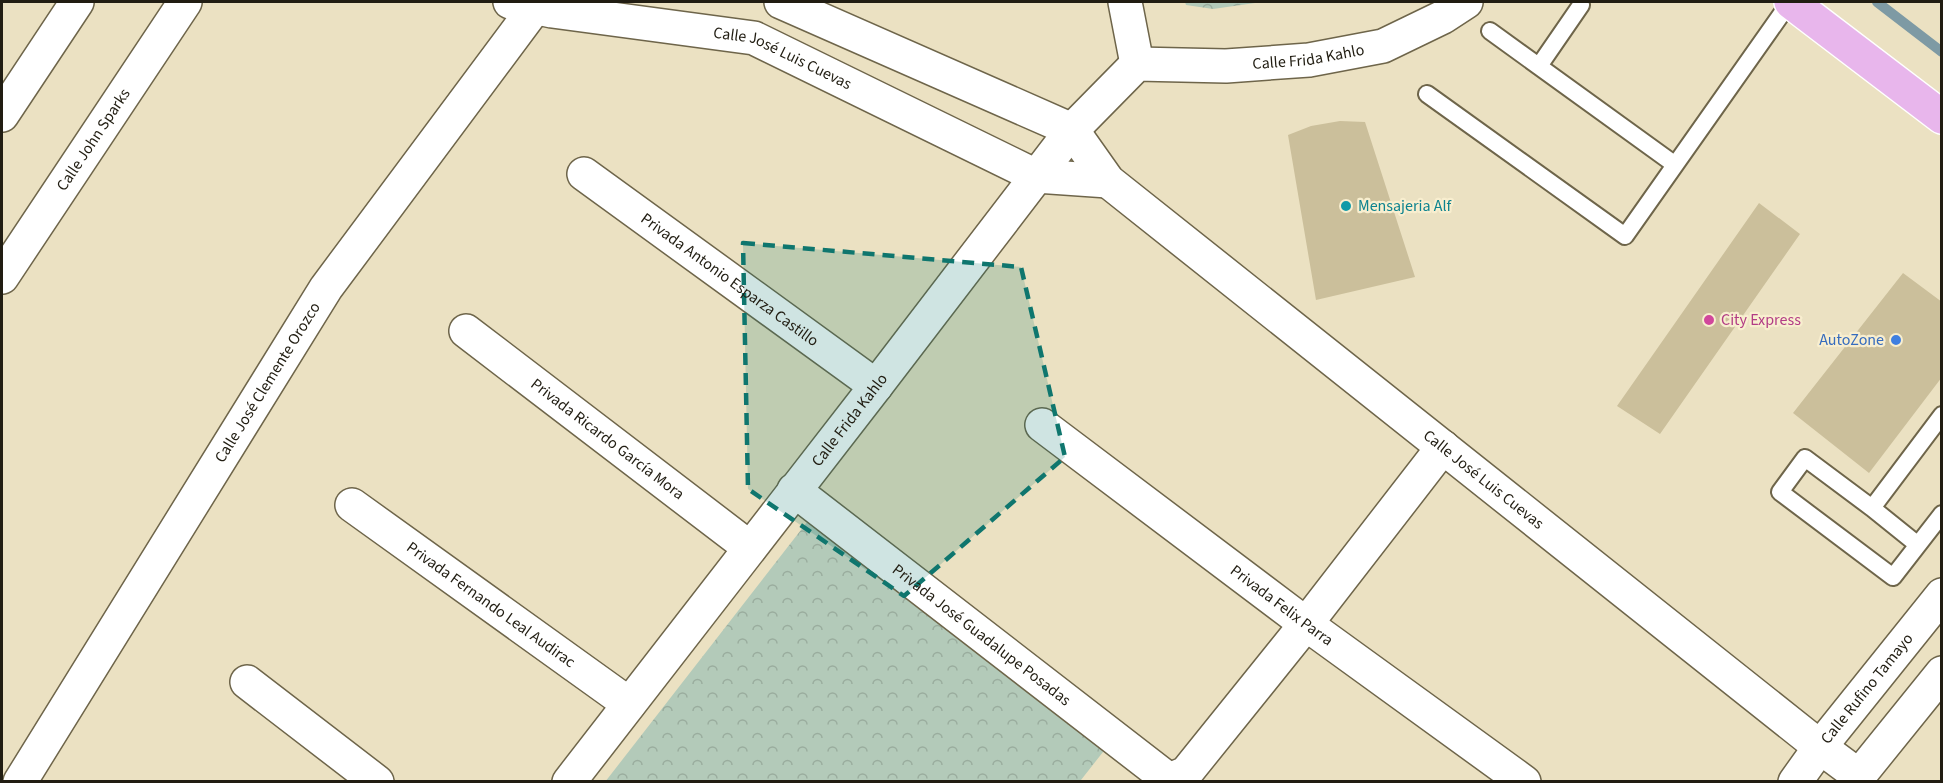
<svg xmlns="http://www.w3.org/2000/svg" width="1943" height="783" viewBox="0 0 1943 783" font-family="'Source Sans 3',sans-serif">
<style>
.park{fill:url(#park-crowns)}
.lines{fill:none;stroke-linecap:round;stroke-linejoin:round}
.stream{stroke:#7e9aa4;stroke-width:10}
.building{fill:#cbbf9b}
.service-casing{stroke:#6e654a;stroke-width:20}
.minor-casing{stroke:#6e654a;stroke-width:36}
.secondary-casing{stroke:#6e654a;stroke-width:36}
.primary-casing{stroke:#fff;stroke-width:36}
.service{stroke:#fff;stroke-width:16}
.minor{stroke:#fff;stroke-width:33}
.secondary{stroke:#fff;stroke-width:33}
.primary{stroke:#e8b6ec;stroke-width:33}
.marked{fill:#0f766e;fill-opacity:0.2;stroke:#0f766e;stroke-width:4.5;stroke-dasharray:12 8;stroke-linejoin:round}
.culture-dot{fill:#0f9aa8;stroke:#f8eecf;stroke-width:2}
.hotel-dot{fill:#d1479c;stroke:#f8eecf;stroke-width:2}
.shop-dot{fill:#3f7fe0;stroke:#f8eecf;stroke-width:2}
.labels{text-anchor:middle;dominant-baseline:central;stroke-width:4.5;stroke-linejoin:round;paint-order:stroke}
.street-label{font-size:16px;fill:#211d12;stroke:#f8eecf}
.culture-label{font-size:16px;fill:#0d838f;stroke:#f8eecf;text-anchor:start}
.hotel-label{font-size:16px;fill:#b23c85;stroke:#f8eecf;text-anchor:start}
.shop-label{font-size:16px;fill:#366cbe;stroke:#f8eecf;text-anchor:end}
</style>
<defs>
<pattern id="park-crowns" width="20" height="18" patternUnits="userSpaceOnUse" patternTransform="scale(1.5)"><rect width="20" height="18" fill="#b3cab9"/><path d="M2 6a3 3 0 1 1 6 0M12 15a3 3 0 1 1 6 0" fill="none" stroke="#9aad9e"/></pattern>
</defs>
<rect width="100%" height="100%" fill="#ebe1c2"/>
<path class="park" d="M1185,2H1262L1213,9L1186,5Z
M818,508L1114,738L1081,780L605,782Z"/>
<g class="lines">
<path class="stream" d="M1877,2L1942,52"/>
</g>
<path class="building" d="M1340,121L1365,122L1415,277L1316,300L1288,135L1311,126Z
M1759,203L1800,234L1660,434L1617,406Z
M1903,273L1942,302V377L1869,473L1793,413Z"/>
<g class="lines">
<defs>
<path id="service" d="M1490,31L1674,164
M1539,66L1581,5
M1427,94L1625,236L1790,2
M1942,415L1872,508L1805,458L1780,492L1893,577L1942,514
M1872,508L1918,545"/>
<g id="minor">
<path id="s1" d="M510,2L552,11L754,38L1036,176L1108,181"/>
<path id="s2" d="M781,2L1072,130L1108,181L1820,747L1859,776"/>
<path d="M1125,2L1137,64"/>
<path id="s3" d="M584,174L876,386"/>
<path id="s4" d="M466,331L750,548"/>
<path id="s5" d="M1042,425L1306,624L1524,782"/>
<path id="s6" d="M794,490L1169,780"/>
<path id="s7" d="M352,505L629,704"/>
<path d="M247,682L377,782"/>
<path id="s8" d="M20,782L326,288L539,2"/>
<path id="s9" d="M569,782L876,386L1072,130L1137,64L1226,66L1309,60L1383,46L1443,17L1466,2"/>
<path d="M1165,782L1186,773L1306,624L1443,447"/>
<path id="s10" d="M1795,782L1820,747L1942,595"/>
<path d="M1854,782L1942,673"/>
</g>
<g id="secondary">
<path d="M2,115L77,2"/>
<path id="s11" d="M2,277L185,2"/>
</g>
<path id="primary" d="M1791,2L1942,117"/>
</defs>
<use href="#service" class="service-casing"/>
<use href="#minor" class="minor-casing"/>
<use href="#secondary" class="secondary-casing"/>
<use href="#primary" class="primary-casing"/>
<use href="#service" class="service"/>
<use href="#minor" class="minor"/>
<use href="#secondary" class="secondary"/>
<use href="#primary" class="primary"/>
</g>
<path class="marked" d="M743,243L1021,267L1065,457L904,596L748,489Z"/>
<circle class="culture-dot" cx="1346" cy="206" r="6"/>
<circle class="hotel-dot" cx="1709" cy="320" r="6"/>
<circle class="shop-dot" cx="1896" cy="340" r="6"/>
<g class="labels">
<g class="street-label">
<text stroke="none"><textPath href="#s9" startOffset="1088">Calle Frida Kahlo</textPath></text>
<text stroke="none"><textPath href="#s1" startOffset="280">Calle José Luis Cuevas</textPath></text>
<text stroke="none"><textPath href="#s11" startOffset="165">Calle John Sparks</textPath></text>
<text stroke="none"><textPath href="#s3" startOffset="180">Privada Antonio Esparza Castillo</textPath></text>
<text stroke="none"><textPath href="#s8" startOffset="470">Calle José Clemente Orozco</textPath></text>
<text stroke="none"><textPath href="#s9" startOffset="458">Calle Frida Kahlo</textPath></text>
<text stroke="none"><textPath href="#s4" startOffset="178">Privada Ricardo García Mora</textPath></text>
<text stroke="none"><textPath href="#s2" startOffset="860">Calle José Luis Cuevas</textPath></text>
<text stroke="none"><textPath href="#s7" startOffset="171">Privada Fernando Leal Audirac</textPath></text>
<text stroke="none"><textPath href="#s5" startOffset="300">Privada Felix Parra</textPath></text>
<text stroke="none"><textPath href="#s6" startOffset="237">Privada José Guadalupe Posadas</textPath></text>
<text stroke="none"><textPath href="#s10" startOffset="118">Calle Rufino Tamayo</textPath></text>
</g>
<g class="culture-label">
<text x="1358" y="206">Mensajeria Alf</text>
</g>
<g class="hotel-label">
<text x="1721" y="320">City Express</text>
</g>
<g class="shop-label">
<text x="1884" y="340">AutoZone</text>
</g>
</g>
<rect width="1943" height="783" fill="none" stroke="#211d12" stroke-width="6"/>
</svg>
